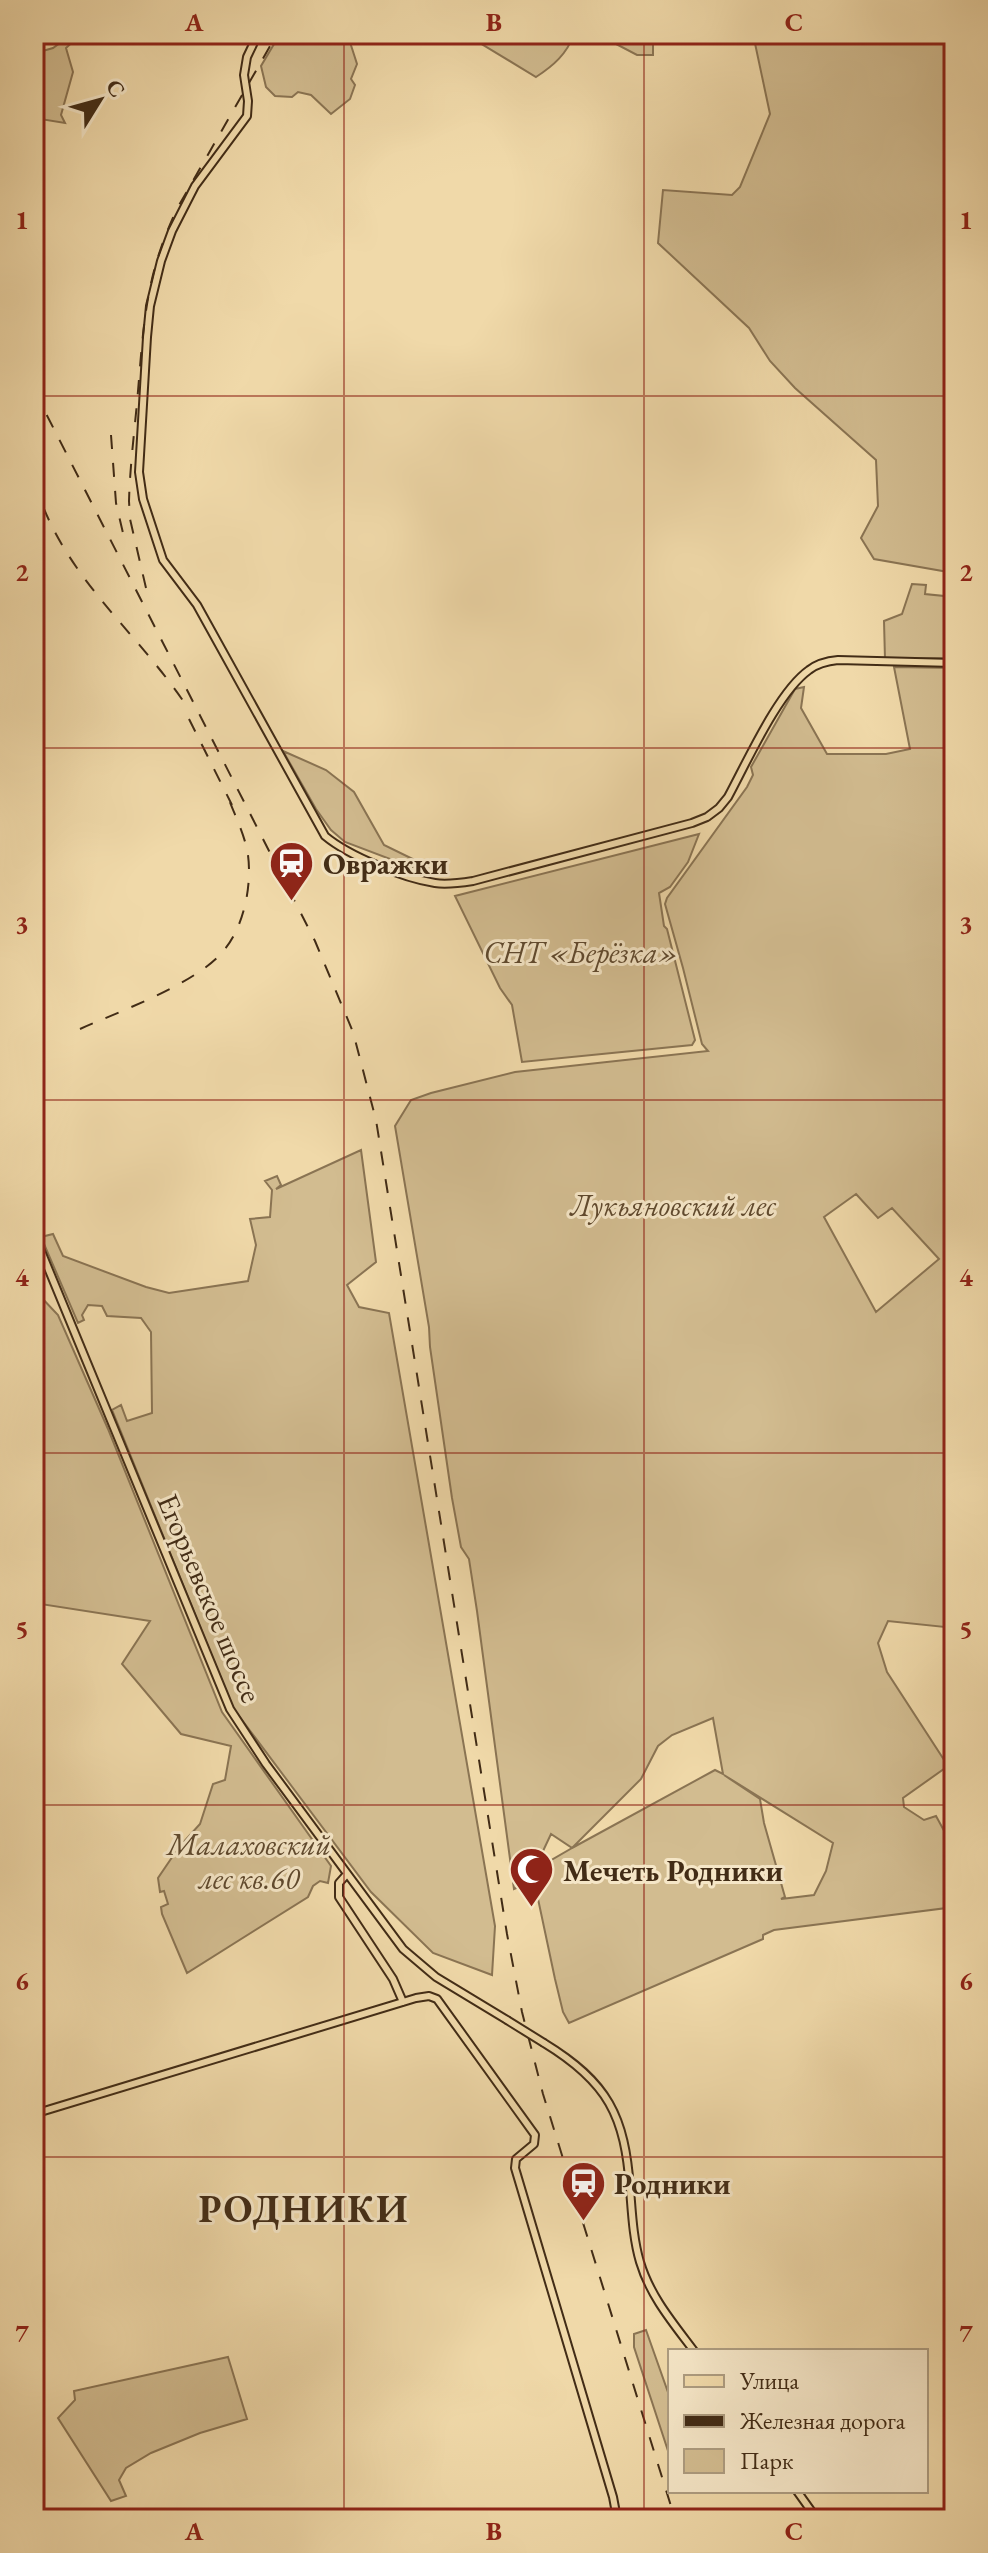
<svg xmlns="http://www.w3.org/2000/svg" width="988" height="2553" viewBox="0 0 988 2553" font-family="'EB Garamond',serif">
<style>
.green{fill:#d2bc90;stroke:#8a7453;stroke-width:2;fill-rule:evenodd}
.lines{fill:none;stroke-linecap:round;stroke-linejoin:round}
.major-casing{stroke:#422c16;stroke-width:10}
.major{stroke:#f0d9a9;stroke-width:6}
.rail{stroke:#422c16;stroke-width:2;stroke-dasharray:14 14;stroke-linecap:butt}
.major-bridge-casing{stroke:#422c16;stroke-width:10;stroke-linecap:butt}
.major-bridge{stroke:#f0d9a9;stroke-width:6}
.grid{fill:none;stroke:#8f2418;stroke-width:2;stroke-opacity:0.55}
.labels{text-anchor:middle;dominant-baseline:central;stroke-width:6;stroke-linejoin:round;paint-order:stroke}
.poi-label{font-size:30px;font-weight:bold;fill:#422c16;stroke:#f5e6c7;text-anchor:start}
.park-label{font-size:30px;font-style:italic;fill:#5f492e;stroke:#f5e6c7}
.street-label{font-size:30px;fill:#422c16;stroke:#f5e6c7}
.district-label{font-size:38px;font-weight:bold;letter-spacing:2px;fill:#422c16;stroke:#f5e6c7}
.neatline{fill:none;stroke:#8f2418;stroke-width:3}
.grid-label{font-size:26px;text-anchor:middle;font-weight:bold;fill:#8f2418}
</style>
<rect width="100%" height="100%" fill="#f0d9a9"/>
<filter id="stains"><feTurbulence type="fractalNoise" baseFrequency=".0025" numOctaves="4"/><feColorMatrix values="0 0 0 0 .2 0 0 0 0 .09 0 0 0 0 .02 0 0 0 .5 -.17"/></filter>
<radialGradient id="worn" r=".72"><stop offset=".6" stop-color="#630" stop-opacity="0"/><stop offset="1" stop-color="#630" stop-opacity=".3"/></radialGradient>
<path class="green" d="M68,34H81L66,48L73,72L61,115L65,123L34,118V94L41,89L34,79V46L39,52L53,48L68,37Z
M280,34H340V37L349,39L357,64L351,79L355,85L350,99L331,114L311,95L298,92L292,97L275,96L266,87L261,66Z
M465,34H574C567,54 553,66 536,77Z
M597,34H647L653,44V55H637Z
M753,34H954V573L874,559L861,538L878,506L876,460L795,388L770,361L749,328L658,243L663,190L732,195L740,187L770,114Z
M912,584L926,585L925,594L954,597V658L885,659L884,621L902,614Z
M894,667L954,668V1628L888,1621L878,1643L887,1672L948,1766L903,1798L904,1807L924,1820L936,1816L948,1838L954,1836V1907L774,1930L763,1935V1939L569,2023L563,2012L555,1979L534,1880L536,1869L572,1848L551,1834L528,1883L514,1889L477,1611L469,1559L461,1547L452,1498L430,1347L429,1327L395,1126L411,1100L431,1093L515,1072L708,1051L702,1044L683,968L665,904L667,898L747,787L753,775L751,767L795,689L804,687L801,708L827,754H886L910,749ZM856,1194L878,1218L892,1208L939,1259L876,1312L824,1217ZM713,1718L723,1774L715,1770L572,1848L641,1779L658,1746L672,1735ZM724,1775L833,1843L826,1871L814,1895L781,1899L785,1897L764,1823L760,1799Z
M283,751L326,770L354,792L384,845L429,867H411L345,842L331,830L316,809Z
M699,834L688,862L670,887L659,893L664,926L667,929L695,1040L692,1045L522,1062L512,1005L500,988L455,896Z
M361,1150L376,1262L347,1285L359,1307L389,1313L495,1926L492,1975L433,1953L371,1892L233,1708L112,1410L121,1405L127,1421L152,1413L151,1332L141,1318L107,1316L102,1306L88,1305L82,1315L84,1320L78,1323L41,1237L53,1234L63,1256L146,1287L169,1293L248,1281L256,1245L250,1219L270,1217L272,1190L265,1181L277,1176L281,1185L276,1189Z
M34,1261L40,1273V1296L58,1315L108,1429L222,1712L331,1866L328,1883L320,1881L313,1886L308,1897L187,1973L162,1914L161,1907L168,1904L164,1891L160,1892L158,1878L179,1847L200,1824L213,1784L225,1780L231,1746L181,1734L122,1664L150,1621L34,1603Z
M646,2330L670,2398V2457L634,2347V2334Z
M228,2357L247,2419L200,2433L151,2453L126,2468L119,2480L126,2496L111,2501L58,2418L75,2400L74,2391Z"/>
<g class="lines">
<defs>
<path id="major" d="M258,34L247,57L244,75L248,101L247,116L195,186L172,231L161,261L150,306L147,337L139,472L143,499L163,560L197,605L325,836C349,856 403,878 435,883C447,885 460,883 473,881L692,823L707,817L719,808L728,797C747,762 778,692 809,670C818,663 827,661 838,660L954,663
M34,1234L230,1709L266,1764L403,1949L436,1977L507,2020
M347,1874L339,1883V1897L393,1979L403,2002
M544,2043C608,2082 625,2116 630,2189C632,2213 633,2238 640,2262C650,2296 673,2323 694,2351
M34,2114L416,1998L429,1996L437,1999L535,2135L534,2144L516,2159L515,2168L613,2497L616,2513L599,2519
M797,2491L817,2519"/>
</defs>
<use href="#major" class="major-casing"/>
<use href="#major" class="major"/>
<path class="rail" d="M34,390L315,941L353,1032L376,1120L507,1934L522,2012L543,2094L675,2519
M111,435L116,503L123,533
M34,481C63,578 135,628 188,708
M146,588L130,519L129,501C130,464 135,428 138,391C144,320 146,273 178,207L277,34
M189,719L232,805
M80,1029C120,1011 199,983 225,949C244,925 252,886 248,855C245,835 235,816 228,797"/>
<defs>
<path id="major-bridge" d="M507,2020L544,2043"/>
</defs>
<use href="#major-bridge" class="major-bridge-casing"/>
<use href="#major-bridge" class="major-bridge"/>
</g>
<path class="grid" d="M344,34V2519M644,34V2519M34,396H954M34,748H954M34,1100H954M34,1453H954M34,1805H954M34,2157H954"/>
<defs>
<symbol id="station-pin" viewBox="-11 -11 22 30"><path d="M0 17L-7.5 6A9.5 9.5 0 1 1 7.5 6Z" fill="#8f2418" stroke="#f5e6c7"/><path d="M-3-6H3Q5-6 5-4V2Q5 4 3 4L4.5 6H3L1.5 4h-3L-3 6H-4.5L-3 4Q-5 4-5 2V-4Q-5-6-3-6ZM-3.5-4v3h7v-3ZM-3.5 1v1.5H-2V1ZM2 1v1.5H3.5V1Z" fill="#fff"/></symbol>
<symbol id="mosque-pin" viewBox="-11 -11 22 30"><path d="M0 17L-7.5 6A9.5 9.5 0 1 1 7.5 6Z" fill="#8f2418" stroke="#f5e6c7"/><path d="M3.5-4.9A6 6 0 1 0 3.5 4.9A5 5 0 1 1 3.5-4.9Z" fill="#fff"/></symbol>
</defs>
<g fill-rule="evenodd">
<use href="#station-pin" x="266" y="838" width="51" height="69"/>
<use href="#mosque-pin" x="506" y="1844" width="51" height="69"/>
<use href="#station-pin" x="558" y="2158" width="51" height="69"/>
</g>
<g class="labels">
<g class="poi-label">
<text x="323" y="863">Овражки</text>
<text x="563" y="1870">Мечеть Родники</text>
<text x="614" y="2183">Родники</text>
</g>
<g class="park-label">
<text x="581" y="952">СНТ «Берёзка»</text>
<text x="673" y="1205">Лукьяновский лес</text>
<text x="249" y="1844">Малаховский<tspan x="249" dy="34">лес кв.60</tspan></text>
</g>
<g class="street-label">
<text transform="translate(210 1598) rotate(67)">Егорьевское шоссе</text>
</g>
<g class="district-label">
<text x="304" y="2208">РОДНИКИ</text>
</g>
</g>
<rect width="988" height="2553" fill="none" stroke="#f0d9a9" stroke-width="88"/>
<rect x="668" y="2349" width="260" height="144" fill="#f5e6c7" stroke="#ad9c80" stroke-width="2"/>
<rect x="684" y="2375" width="40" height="12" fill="#f0d9a9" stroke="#ad9c80" stroke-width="2"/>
<text x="740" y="2389" font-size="24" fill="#422c16">Улица</text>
<rect x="684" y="2415" width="40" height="12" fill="#422c16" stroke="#ad9c80" stroke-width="2"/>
<text x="740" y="2429" font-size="24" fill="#422c16">Железная дорога</text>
<rect x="684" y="2449" width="40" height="24" fill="#d2bc90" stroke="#ad9c80" stroke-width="2"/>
<text x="740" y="2469" font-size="24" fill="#422c16">Парк</text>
<g transform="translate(100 100) rotate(53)" stroke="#f5e6c7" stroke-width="6" paint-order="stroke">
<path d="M0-6L14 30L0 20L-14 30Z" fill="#422c16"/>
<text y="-12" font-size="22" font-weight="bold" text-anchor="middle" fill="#422c16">С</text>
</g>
<rect x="44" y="44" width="900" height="2465" class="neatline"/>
<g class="grid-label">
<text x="194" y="31">A</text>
<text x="494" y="31">B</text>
<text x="794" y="31">C</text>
<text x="22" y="229">1</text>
<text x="966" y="229">1</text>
<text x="22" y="581">2</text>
<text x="966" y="581">2</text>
<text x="22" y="933">3</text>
<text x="966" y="933">3</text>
<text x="22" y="1286">4</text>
<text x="966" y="1286">4</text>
<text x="22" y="1638">5</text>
<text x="966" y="1638">5</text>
<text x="22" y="1990">6</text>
<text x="966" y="1990">6</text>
<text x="22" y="2342">7</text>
<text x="966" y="2342">7</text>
<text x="194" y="2540">A</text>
<text x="494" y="2540">B</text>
<text x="794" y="2540">C</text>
</g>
<rect width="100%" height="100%" filter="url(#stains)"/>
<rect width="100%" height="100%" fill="url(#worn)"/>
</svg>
